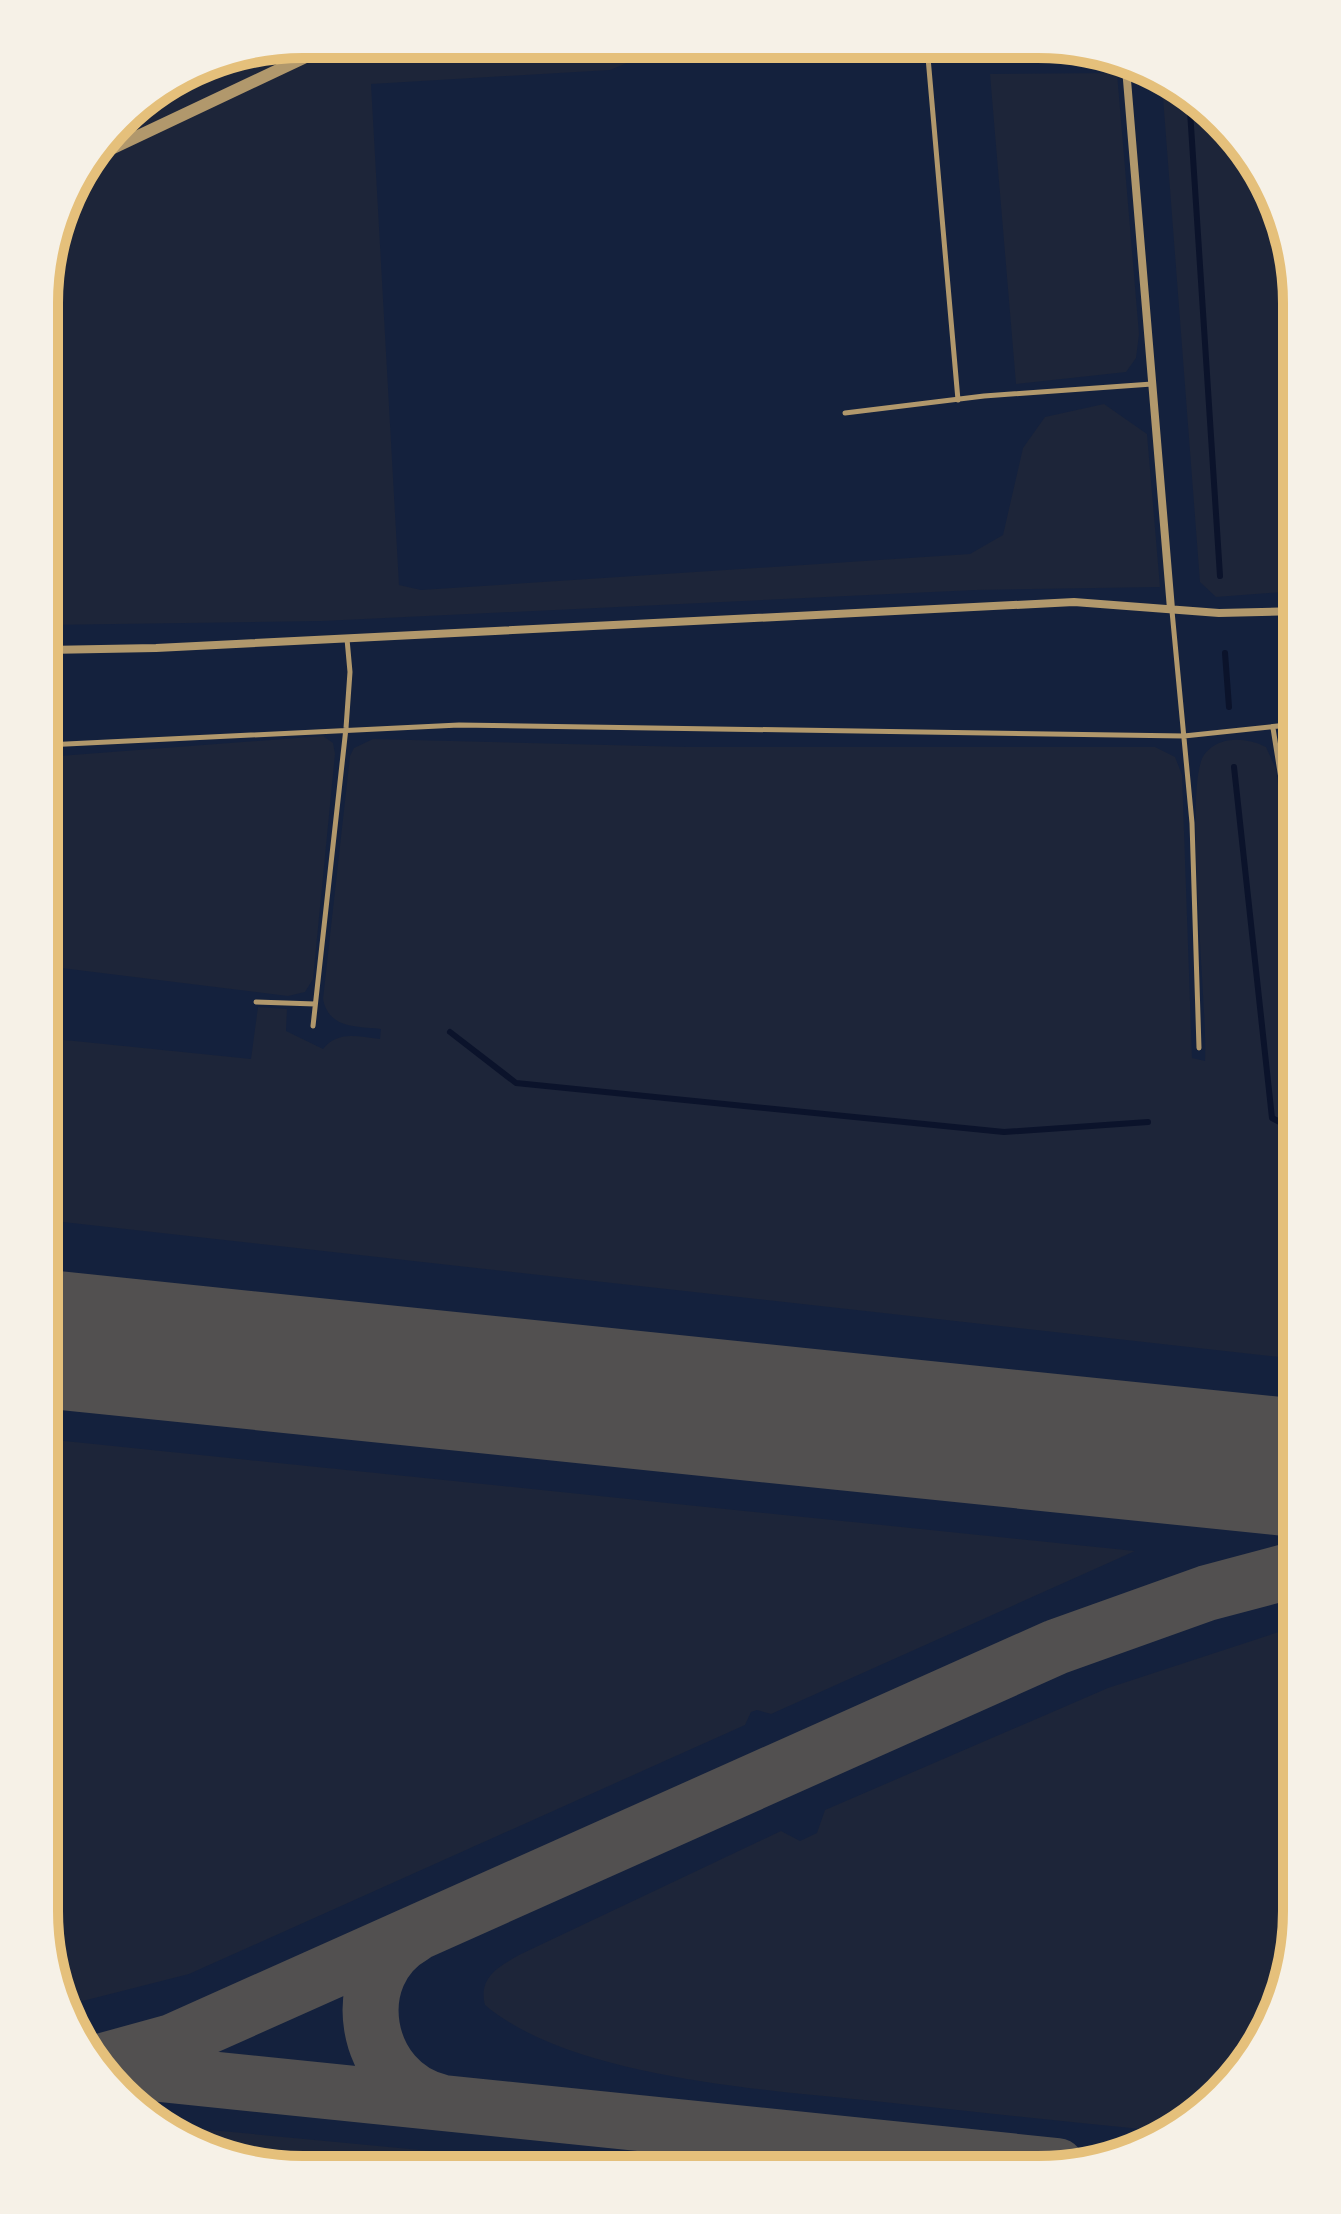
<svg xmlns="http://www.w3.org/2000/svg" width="1341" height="2214" viewBox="0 0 1341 2214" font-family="'PT Sans Narrow',sans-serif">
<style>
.green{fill:#1d2539}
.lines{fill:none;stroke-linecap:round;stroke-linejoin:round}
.stream{stroke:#0b132b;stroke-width:6}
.taxiway{stroke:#525050;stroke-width:56}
.runway{stroke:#525050;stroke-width:138}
.service{stroke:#b1986c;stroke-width:5}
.minor{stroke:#b1986c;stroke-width:8}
.tertiary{stroke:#b1986c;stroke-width:12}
.rim{fill:none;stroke:#e5c07b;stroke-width:10}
</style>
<rect width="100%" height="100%" fill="#14213d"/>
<path class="green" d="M303,44L671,45L610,70L371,84L399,585L421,590L970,554L1003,535L1023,448L1045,417L1104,404L1147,434L1160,587L975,590L322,621L46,625V270L71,188L132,109L204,64Z
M1117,73L1139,334L1136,358L1126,372L1016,384L990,74Z
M1162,84L1196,98L1277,204L1297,303V591L1216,597L1200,582Z
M323,736L333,743L335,754L313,979L305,992L288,996L45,966L46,757Z
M373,739L687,747H1155L1175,757L1182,775L1192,1058L1205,1061C1208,1009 1183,785 1204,755C1218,735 1247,737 1266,747L1276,769C1303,964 1297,1162 1297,1359L45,1220V1038L251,1059L258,1007L287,1009L286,1031L323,1049C339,1030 357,1037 380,1039L381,1029C356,1026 329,1029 323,999L350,756L354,748Z
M45,1439L1135,1551L771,1714L757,1710L751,1712L745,1725L189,1974L63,2006L44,1911Z
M1297,1626L1296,1928L1283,1995L1244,2068L1161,2131C1069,2122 976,2112 883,2102C770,2090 573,2079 485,2005C478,1978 498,1967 519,1955L781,1831L800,1841L817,1833L825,1810L1108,1688Z
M168,2126L622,2169L270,2168Z"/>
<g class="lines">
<path class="stream" d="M1189,95L1220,576
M1225,653L1229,707
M1234,767L1272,1118L1297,1131
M450,1032L516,1083L1004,1132L1148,1122"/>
<path class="taxiway" d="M414,1935C344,1974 363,2084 440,2102
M103,2061L172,2042L1056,1647L1207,1593L1297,1569
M112,2069L1057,2166"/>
<path class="runway" d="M45,1339L1297,1468"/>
<path class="service" d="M927,46L958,400
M845,413L984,396L1152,384
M1172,611L1192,823L1199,1048
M1273,728L1297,880
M46,745L459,725L1184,736L1297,724
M256,1002L315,1004
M313,1026L346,728L350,672L347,639"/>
<path class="minor" d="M1126,68L1171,609
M46,650L156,648L1074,602L1219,613L1297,611"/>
<path class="tertiary" d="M96,156L333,44"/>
</g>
<path d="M0 0H1341V2214H0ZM303 58H1038A245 245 0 0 1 1283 303V1911A245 245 0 0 1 1038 2156H303A245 245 0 0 1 58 1911V303A245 245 0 0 1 303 58Z" fill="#f6f1e7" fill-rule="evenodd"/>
<path class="rim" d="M303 58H1038A245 245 0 0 1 1283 303V1911A245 245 0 0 1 1038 2156H303A245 245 0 0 1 58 1911V303A245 245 0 0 1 303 58Z"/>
</svg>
